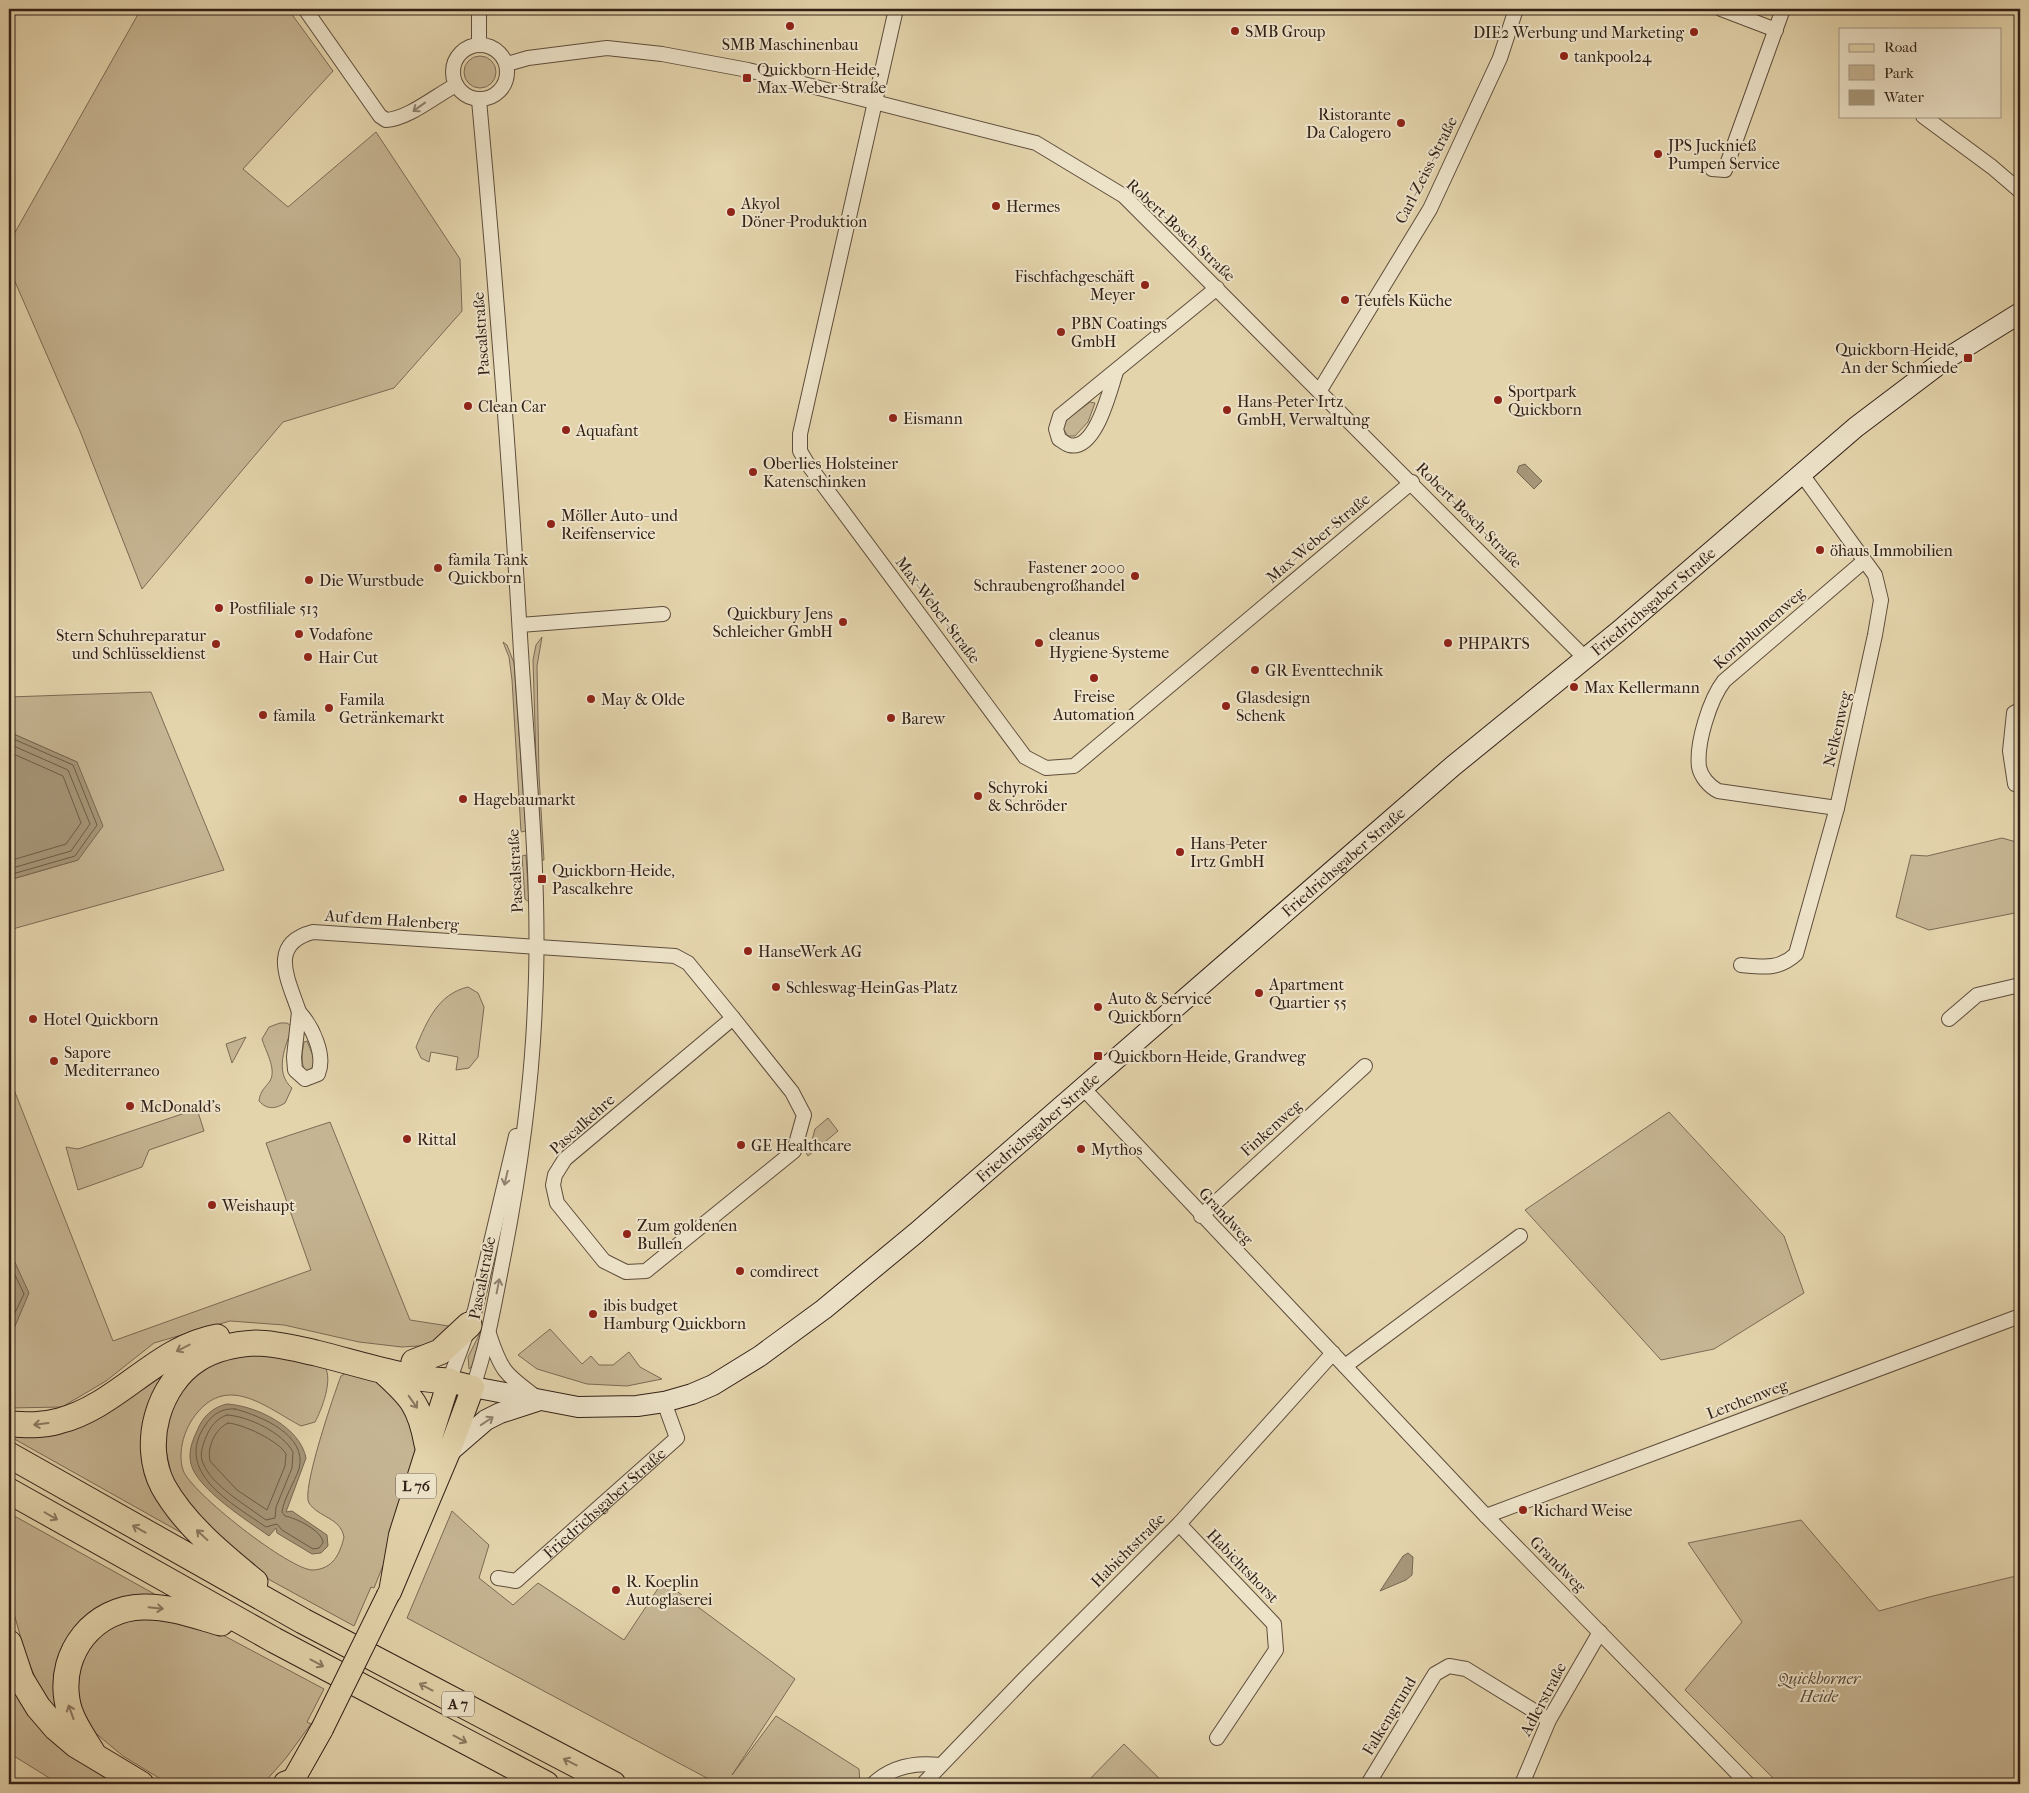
<svg xmlns="http://www.w3.org/2000/svg" width="2029" height="1793" viewBox="0 0 2029 1793" font-family="'IM FELL French Canon',serif">
<style>
.green{fill:#c6b593;stroke:#7c6a55}
.water{fill:#a79779;stroke:#786752}
.lines{fill:none;stroke-linecap:round;stroke-linejoin:round}
.shore{stroke:#6c5c48;stroke-width:1}
.minor-casing{stroke:#5e4d3c;stroke-width:16}
.secondary-casing{stroke:#322017;stroke-width:22}
.primary-casing{stroke:#322017;stroke-width:24}
.motorway-casing{stroke:#322017;stroke-width:27}
.minor{stroke:#ede3c9;stroke-width:14}
.secondary{stroke:#ede3c9;stroke-width:20}
.primary{stroke:#e4d4ac;stroke-width:22}
.motorway{stroke:#e4d4ac;stroke-width:25}
.primary-bridge-casing{stroke:#322017;stroke-width:24;stroke-linecap:butt}
.primary-bridge{stroke:#e4d4ac;stroke-width:22}
.oneway{stroke:#908270}
.oneway2{stroke:#8b7a62}
.poi-dot{fill:#8f2418;stroke:#ede3c9;stroke-width:2}
.labels{text-anchor:middle;dominant-baseline:central;stroke-width:4;stroke-linejoin:round;paint-order:stroke}
.shield{fill:#ede3c9;stroke:#6a5a4c;stroke-width:1}
.shield-label{font-size:15px;font-weight:bold;fill:#322017}
.poi-label{font-size:16px;fill:#322017;stroke:#ede3c9;text-anchor:start}
.street-label{font-size:16px;fill:#322017;stroke:#ede3c9}
.park-label{font-size:16px;font-style:italic;fill:#574536;stroke:#ede3c9}
</style>
<rect width="100%" height="100%" fill="#e4d4ac"/>
<filter id="stains"><feTurbulence type="fractalNoise" baseFrequency=".004" numOctaves="4"/><feColorMatrix values="0 0 0 0 .2 0 0 0 0 .09 0 0 0 0 .02 0 0 0 .5 -.17"/></filter>
<radialGradient id="worn" r=".72"><stop offset=".6" stop-color="#630" stop-opacity="0"/><stop offset="1" stop-color="#630" stop-opacity=".3"/></radialGradient>
<path class="green" d="M141,9H288L333,71L243,169L288,207L376,132L460,259L462,311L394,388L283,422L142,589L80,431L9,268V243Z
M464 72a16 16 0 1 1 32 0a16 16 0 1 1-32 0Z
M1090,402L1095,403L1088,422L1075,436H1068L1062,427L1065,421Z
M542,637L537,666L539,775L544,860H539L533,660L536,645Z
M503,642L507,645L514,663L526,831L521,832L512,680L509,657Z
M151,692L224,870L9,930V880L78,860L77,762L9,732V697Z
M2002,838L2020,843V912L1929,930L1896,917L1911,855L1927,856Z
M526,855L529,902L525,899L522,856Z
M468,987L478,993L484,1007L478,1057L469,1068L456,1070L458,1057L431,1052L429,1062L421,1058L416,1047C427,1021 438,994 468,987Z
M280,1023H287L293,1027C285,1045 274,1073 292,1088L285,1103C275,1109 267,1110 259,1101C260,1091 265,1088 270,1081C277,1069 265,1050 262,1039L269,1027Z
M246,1037L232,1063L226,1044Z
M307,1041L316,1063L312,1072L307,1074C300,1065 302,1053 304,1042Z
M9,1077L113,1341L311,1270L266,1143L330,1122L410,1320L455,1327L433,1345L402,1347L359,1342L284,1325L230,1321L154,1343L106,1381L62,1407L9,1408V1329L13,1331V1258L9,1257Z
M188,1112H198L204,1131L149,1150L142,1167L78,1190L66,1147L78,1149Z
M1669,1112L1784,1236L1804,1293L1714,1349L1661,1360L1525,1210Z
M828,1118L838,1131L808,1156L805,1151L812,1140L815,1129Z
M482,1329L472,1366L469,1369L468,1357Z
M550,1329L582,1364L591,1356L599,1365H613L629,1352L640,1367L662,1379L627,1386L587,1384L537,1369L518,1355Z
M186,1353L147,1420L196,1541L9,1436Z
M273,1354L325,1367C333,1380 322,1409 315,1422L301,1426C267,1408 229,1374 197,1413C185,1427 177,1451 183,1470C190,1492 291,1571 313,1570C333,1569 340,1554 344,1537C340,1517 319,1518 309,1503C301,1491 334,1394 341,1376L348,1372L373,1378L400,1396L418,1448L397,1531L374,1588L371,1587L354,1626L259,1574L215,1539L176,1485L171,1473L166,1450V1423L175,1400L199,1370L231,1355Z
M452,1511L489,1545L479,1578L513,1605L538,1583L624,1640L663,1581L795,1679L732,1775L776,1716L859,1769L860,1784H718L407,1618Z
M9,1513L167,1601L95,1612L63,1711L49,1710L26,1656L9,1596Z
M1801,1520L1879,1611L1929,1597L2020,1575V1784H1779L1685,1690L1742,1622L1688,1543Z
M145,1616L219,1633L324,1689L307,1722L311,1724L286,1758L263,1784H169L123,1756L93,1731L77,1700L76,1672L87,1647L108,1628Z
M9,1673L71,1754L116,1784H59L9,1753Z
M1124,1744L1165,1784H1085Z"/>
<path class="water" d="M1525,464L1542,481L1534,489L1517,472L1519,466Z
M9,732L77,762L103,826L78,860L9,880Z
M9,1257L13,1258L29,1293L13,1331L9,1329Z
M227,1404C257,1406 300,1427 306,1458L286,1512L292,1511L327,1535L328,1546L321,1553L312,1554L277,1533L276,1528L269,1536C248,1521 197,1489 191,1464C188,1453 192,1441 197,1431C202,1417 213,1407 227,1404Z
M1408,1553L1413,1557L1412,1575L1406,1580L1380,1591L1403,1556Z"/>
<g class="lines">
<path class="shore" d="M9,737L73,765L97,825L75,856L9,875
M9,744L68,770L90,824L71,851L9,869
M9,752L63,776L81,823L66,844L9,861
M9,1262L24,1294L9,1325
M235,1409C261,1416 308,1435 299,1469C294,1483 284,1498 282,1512L285,1516C296,1518 323,1531 323,1543L319,1548L313,1549L282,1530L277,1524L266,1527C233,1504 172,1472 206,1424C213,1414 222,1408 235,1409Z
M227,1415C248,1416 283,1433 293,1452L292,1468L276,1507L275,1518L266,1520C247,1506 211,1485 203,1463C199,1455 203,1444 206,1437C210,1427 217,1418 227,1415Z
M228,1423C243,1424 279,1441 286,1454L285,1466L267,1510L237,1490L210,1461C207,1447 215,1429 228,1423Z"/>
<defs>
<g id="minor">
<path d="M305,9L380,116L386,120C408,119 435,96 456,85"/>
<path d="M479,9V44"/>
<path d="M896,9L800,434V451L807,463L1025,757L1046,768L1074,766L1412,482"/>
<path d="M1721,9L1776,30"/>
<circle cx="480" cy="72" r="27"/>
<path d="M507,64L528,58L607,48L662,54L748,70L1036,143L1124,196L1585,658"/>
<path d="M1923,116L1992,167L2020,191"/>
<path d="M1712,169L1725,170L1783,9"/>
<path d="M1116,372C1110,389 1096,452 1069,445C1066,444 1062,441 1059,439L1056,429L1060,416L1217,288"/>
<path d="M1320,390L1430,209L1500,58L1516,9"/>
<path d="M520,625L663,614"/>
<path d="M2015,784L2010,751L2014,713L2020,710"/>
<path d="M1837,808L1718,791C1709,786 1701,777 1699,767C1696,743 1710,699 1724,681L1864,561"/>
<path d="M1741,965C1763,967 1779,970 1796,954L1837,808L1875,635L1881,600L1875,575L1801,473"/>
<path d="M299,1012C289,981 267,944 313,932L675,956L688,963L733,1018"/>
<path d="M299,1012C312,1026 326,1055 318,1074L305,1079L295,1070L294,1057Z"/>
<path d="M733,1018L792,1092L804,1115L794,1151L646,1271L626,1272L604,1261L557,1203L553,1185L555,1175L565,1159Z"/>
<path d="M1949,1019L1977,995L2020,985"/>
<path d="M1083,1088L1486,1516L1748,1784"/>
<path d="M1201,1216L1365,1066"/>
<path d="M489,1334C501,1371 505,1374 536,1397"/>
<path d="M1345,1366L1520,1236"/>
<path d="M449,1381L475,1310L516,1136"/>
<path d="M473,1387C488,1344 495,1299 504,1254C520,1171 532,1087 535,1003C541,887 528,767 521,652C510,467 496,284 479,100"/>
<path d="M1486,1516L2020,1316"/>
<path d="M1179,1524L1274,1624L1276,1650L1217,1738"/>
<path id="s1" d="M498,1578L516,1581L677,1438L664,1402"/>
<path d="M873,1784C892,1766 915,1762 940,1765"/>
<path d="M923,1784L1026,1677L1179,1524L1333,1353"/>
<path d="M1368,1784L1435,1674L1449,1666L1466,1669L1549,1720"/>
<path d="M1522,1784L1549,1720L1600,1632"/>
</g>
<g id="secondary">
<path id="s2" d="M473,1387L578,1407L637,1406L664,1402L692,1394L713,1385L760,1356L824,1309L916,1233L1453,766L1619,631L1856,427L1946,359L2020,313"/>
<path d="M449,1452L486,1420L500,1413L537,1401"/>
</g>
<path id="primary" d="M388,1595L390,1592L449,1452L473,1387L449,1381L400,1535L390,1592
M291,1784L322,1729"/>
<path id="motorway" d="M414,1362L440,1352L469,1325
M383,1371C412,1397 420,1406 427,1444
M9,1424C26,1425 42,1426 59,1421C118,1406 156,1348 217,1337
M9,1455L303,1621L613,1784
M9,1491L274,1640L546,1784
M255,1582C222,1555 184,1524 163,1486C141,1444 158,1384 198,1359C215,1348 236,1344 256,1343C276,1343 297,1349 316,1353C360,1364 404,1379 449,1381
M9,1643L21,1679L38,1707L56,1728L76,1745L141,1784
M94,1755C84,1738 70,1720 67,1700C59,1652 94,1608 143,1607C169,1606 196,1616 221,1623
M286,1784L294,1781"/>
</defs>
<use href="#minor" class="minor-casing"/>
<use href="#secondary" class="secondary-casing"/>
<use href="#primary" class="primary-casing"/>
<use href="#motorway" class="motorway-casing"/>
<use href="#minor" class="minor"/>
<use href="#secondary" class="secondary"/>
<use href="#primary" class="primary"/>
<use href="#motorway" class="motorway"/>
<defs>
<path id="primary-bridge" d="M322,1729L388,1595"/>
</defs>
<use href="#primary-bridge" class="primary-bridge-casing"/>
<use href="#primary-bridge" class="primary-bridge"/>
</g>
<defs><path id="oneway-shaft" d="M-6 0H5M1.5-3L5.5 0L1.5 3" fill="none" stroke-width="1.6" stroke-linecap="round" stroke-linejoin="round" transform="scale(1.25)"/></defs>
<g class="oneway">
<use href="#oneway-shaft" transform="translate(419 107) rotate(144)"/>
<use href="#oneway-shaft" transform="translate(506 1178) rotate(103)"/>
<use href="#oneway-shaft" transform="translate(498 1286) rotate(-79)"/>
<use href="#oneway-shaft" transform="translate(487 1421) rotate(-34)"/>
</g>
<g class="oneway2">
<use href="#oneway-shaft" transform="translate(183 1348) rotate(153)"/>
<use href="#oneway-shaft" transform="translate(413 1402) rotate(55)"/>
<use href="#oneway-shaft" transform="translate(41 1424) rotate(173)"/>
<use href="#oneway-shaft" transform="translate(51 1516) rotate(30)"/>
<use href="#oneway-shaft" transform="translate(139 1529) rotate(-151)"/>
<use href="#oneway-shaft" transform="translate(202 1535) rotate(-137)"/>
<use href="#oneway-shaft" transform="translate(156 1608) rotate(6)"/>
<use href="#oneway-shaft" transform="translate(317 1663) rotate(28)"/>
<use href="#oneway-shaft" transform="translate(426 1687) rotate(-152)"/>
<use href="#oneway-shaft" transform="translate(71 1712) rotate(-110)"/>
<use href="#oneway-shaft" transform="translate(460 1739) rotate(28)"/>
<use href="#oneway-shaft" transform="translate(570 1762) rotate(-153)"/>
</g>
<g class="poi-dot">
<circle cx="790" cy="26" r="5"/>
<circle cx="1235" cy="31" r="5"/>
<circle cx="1694" cy="32" r="5"/>
<circle cx="1564" cy="56" r="5"/>
<rect x="742" y="73" width="10" height="10" rx="2.5"/>
<circle cx="1401" cy="123" r="5"/>
<circle cx="1658" cy="154" r="5"/>
<circle cx="996" cy="206" r="5"/>
<circle cx="731" cy="212" r="5"/>
<circle cx="1145" cy="285" r="5"/>
<circle cx="1345" cy="300" r="5"/>
<circle cx="1061" cy="332" r="5"/>
<rect x="1963" y="353" width="10" height="10" rx="2.5"/>
<circle cx="1498" cy="400" r="5"/>
<circle cx="468" cy="406" r="5"/>
<circle cx="1227" cy="410" r="5"/>
<circle cx="893" cy="418" r="5"/>
<circle cx="566" cy="430" r="5"/>
<circle cx="753" cy="472" r="5"/>
<circle cx="551" cy="524" r="5"/>
<circle cx="1820" cy="550" r="5"/>
<circle cx="438" cy="568" r="5"/>
<circle cx="1135" cy="576" r="5"/>
<circle cx="309" cy="580" r="5"/>
<circle cx="219" cy="608" r="5"/>
<circle cx="843" cy="622" r="5"/>
<circle cx="299" cy="634" r="5"/>
<circle cx="1039" cy="643" r="5"/>
<circle cx="1448" cy="643" r="5"/>
<circle cx="216" cy="644" r="5"/>
<circle cx="308" cy="657" r="5"/>
<circle cx="1255" cy="670" r="5"/>
<circle cx="1094" cy="678" r="5"/>
<circle cx="1574" cy="687" r="5"/>
<circle cx="591" cy="699" r="5"/>
<circle cx="1226" cy="706" r="5"/>
<circle cx="329" cy="708" r="5"/>
<circle cx="263" cy="715" r="5"/>
<circle cx="891" cy="718" r="5"/>
<circle cx="978" cy="796" r="5"/>
<circle cx="463" cy="799" r="5"/>
<circle cx="1180" cy="852" r="5"/>
<rect x="537" y="874" width="10" height="10" rx="2.5"/>
<circle cx="748" cy="951" r="5"/>
<circle cx="776" cy="987" r="5"/>
<circle cx="1259" cy="993" r="5"/>
<circle cx="1098" cy="1007" r="5"/>
<circle cx="33" cy="1019" r="5"/>
<rect x="1093" y="1051" width="10" height="10" rx="2.5"/>
<circle cx="54" cy="1061" r="5"/>
<circle cx="130" cy="1106" r="5"/>
<circle cx="407" cy="1139" r="5"/>
<circle cx="741" cy="1145" r="5"/>
<circle cx="1081" cy="1149" r="5"/>
<circle cx="212" cy="1205" r="5"/>
<circle cx="627" cy="1234" r="5"/>
<circle cx="740" cy="1271" r="5"/>
<circle cx="593" cy="1314" r="5"/>
<circle cx="1523" cy="1510" r="5"/>
<circle cx="616" cy="1590" r="5"/>
</g>
<g class="labels">
<g class="shield">
<rect x="396" y="1473.5" width="40" height="25" rx="4"/>
<rect x="442" y="1691.5" width="32" height="25" rx="4"/>
</g>
<g class="shield-label">
<text x="416" y="1486">L 76</text>
<text x="458" y="1704">A 7</text>
</g>
<g class="poi-label">
<text x="1245" y="31">SMB Group</text>
<text x="1684" y="32" text-anchor="end">DIE2 Werbung und Marketing</text>
<text x="790" y="44" text-anchor="middle">SMB Maschinenbau</text>
<text x="1574" y="56">tankpool24</text>
<text x="757" y="69">Quickborn-Heide,<tspan x="757" dy="18">Max-Weber-Straße</tspan></text>
<text x="1391" y="114" text-anchor="end">Ristorante<tspan x="1391" dy="18">Da Calogero</tspan></text>
<text x="1668" y="145">JPS Jucknieß<tspan x="1668" dy="18">Pumpen Service</tspan></text>
<text x="741" y="203">Akyol<tspan x="741" dy="18">Döner-Produktion</tspan></text>
<text x="1006" y="206">Hermes</text>
<text x="1135" y="276" text-anchor="end">Fischfachgeschäft<tspan x="1135" dy="18">Meyer</tspan></text>
<text x="1355" y="300">Teufels Küche</text>
<text x="1071" y="323">PBN Coatings<tspan x="1071" dy="18">GmbH</tspan></text>
<text x="1958" y="349" text-anchor="end">Quickborn-Heide,<tspan x="1958" dy="18">An der Schmiede</tspan></text>
<text x="1508" y="391">Sportpark<tspan x="1508" dy="18">Quickborn</tspan></text>
<text x="1237" y="401">Hans-Peter Irtz<tspan x="1237" dy="18">GmbH, Verwaltung</tspan></text>
<text x="478" y="406">Clean Car</text>
<text x="903" y="418">Eismann</text>
<text x="576" y="430">Aquafant</text>
<text x="763" y="463">Oberlies Holsteiner<tspan x="763" dy="18">Katenschinken</tspan></text>
<text x="561" y="515">Möller Auto- und<tspan x="561" dy="18">Reifenservice</tspan></text>
<text x="1830" y="550">öhaus Immobilien</text>
<text x="448" y="559">famila Tank<tspan x="448" dy="18">Quickborn</tspan></text>
<text x="1125" y="567" text-anchor="end">Fastener 2000<tspan x="1125" dy="18">Schraubengroßhandel</tspan></text>
<text x="319" y="580">Die Wurstbude</text>
<text x="229" y="608">Postfiliale 513</text>
<text x="833" y="613" text-anchor="end">Quickbury Jens<tspan x="833" dy="18">Schleicher GmbH</tspan></text>
<text x="309" y="634">Vodafone</text>
<text x="1049" y="634">cleanus<tspan x="1049" dy="18">Hygiene-Systeme</tspan></text>
<text x="206" y="635" text-anchor="end">Stern Schuhreparatur<tspan x="206" dy="18">und Schlüsseldienst</tspan></text>
<text x="1458" y="643">PHPARTS</text>
<text x="318" y="657">Hair Cut</text>
<text x="1265" y="670">GR Eventtechnik</text>
<text x="1584" y="687">Max Kellermann</text>
<text x="1094" y="696" text-anchor="middle">Freise<tspan x="1094" dy="18">Automation</tspan></text>
<text x="1236" y="697">Glasdesign<tspan x="1236" dy="18">Schenk</tspan></text>
<text x="339" y="699">Famila<tspan x="339" dy="18">Getränkemarkt</tspan></text>
<text x="601" y="699">May &amp; Olde</text>
<text x="273" y="715">famila</text>
<text x="901" y="718">Barew</text>
<text x="988" y="787">Schyroki<tspan x="988" dy="18">&amp; Schröder</tspan></text>
<text x="473" y="799">Hagebaumarkt</text>
<text x="1190" y="843">Hans-Peter<tspan x="1190" dy="18">Irtz GmbH</tspan></text>
<text x="552" y="870">Quickborn-Heide,<tspan x="552" dy="18">Pascalkehre</tspan></text>
<text x="758" y="951">HanseWerk AG</text>
<text x="1269" y="984">Apartment<tspan x="1269" dy="18">Quartier 55</tspan></text>
<text x="786" y="987">Schleswag-HeinGas-Platz</text>
<text x="1108" y="998">Auto &amp; Service<tspan x="1108" dy="18">Quickborn</tspan></text>
<text x="43" y="1019">Hotel Quickborn</text>
<text x="64" y="1052">Sapore<tspan x="64" dy="18">Mediterraneo</tspan></text>
<text x="1108" y="1056">Quickborn-Heide, Grandweg</text>
<text x="140" y="1106">McDonald's</text>
<text x="417" y="1139">Rittal</text>
<text x="751" y="1145">GE Healthcare</text>
<text x="1091" y="1149">Mythos</text>
<text x="222" y="1205">Weishaupt</text>
<text x="637" y="1225">Zum goldenen<tspan x="637" dy="18">Bullen</tspan></text>
<text x="750" y="1271">comdirect</text>
<text x="603" y="1305">ibis budget<tspan x="603" dy="18">Hamburg Quickborn</tspan></text>
<text x="1533" y="1510">Richard Weise</text>
<text x="626" y="1581">R. Koeplin<tspan x="626" dy="18">Autoglaserei</tspan></text>
</g>
<g class="street-label">
<text transform="translate(1426 170) rotate(-63)">Carl-Zeiss-Straße</text>
<text transform="translate(1181 230) rotate(43)">Robert-Bosch-Straße</text>
<text transform="translate(481 334) rotate(-94)">Pascalstraße</text>
<text transform="translate(1469 515) rotate(45)">Robert-Bosch-Straße</text>
<text transform="translate(1318 538) rotate(-40)">Max-Weber-Straße</text>
<text stroke="none"><textPath href="#s2" startOffset="1470">Friedrichsgaber Straße</textPath></text>
<text transform="translate(938 610) rotate(53)">Max-Weber-Straße</text>
<text transform="translate(1759 628) rotate(-41)">Kornblumenweg</text>
<text transform="translate(1837 729) rotate(-77)">Nelkenweg</text>
<text stroke="none"><textPath href="#s2" startOffset="1065">Friedrichsgaber Straße</textPath></text>
<text transform="translate(515 871) rotate(-93)">Pascalstraße</text>
<text transform="translate(392 920) rotate(4)">Auf dem Halenberg</text>
<text transform="translate(582 1124) rotate(-42)">Pascalkehre</text>
<text stroke="none"><textPath href="#s2" startOffset="660">Friedrichsgaber Straße</textPath></text>
<text transform="translate(1271 1128) rotate(-42)">Finkenweg</text>
<text transform="translate(1226 1216) rotate(47)">Grandweg</text>
<text transform="translate(482 1278) rotate(-79)">Pascalstraße</text>
<text transform="translate(1747 1399) rotate(-21)">Lerchenweg</text>
<text stroke="none"><textPath href="#s1" startOffset="136">Friedrichsgaber Straße</textPath></text>
<text transform="translate(1128 1550) rotate(-45)">Habichtstraße</text>
<text transform="translate(1558 1564) rotate(45)">Grandweg</text>
<text transform="translate(1243 1566) rotate(46)">Habichtshorst</text>
<text transform="translate(1543 1699) rotate(-62)">Adlerstraße</text>
<text transform="translate(1389 1716) rotate(-59)">Falkengrund</text>
</g>
<g class="park-label">
<text x="1819" y="1678">Quickborner<tspan x="1819" dy="18">Heide</tspan></text>
</g>
</g>
<rect width="2029" height="1793" fill="none" stroke="#e4d4ac" stroke-width="30"/>
<rect x="10" y="10" width="2009" height="1773" fill="none" stroke="#322017" stroke-width="2.5"/>
<rect x="15" y="15" width="1999" height="1763" fill="none" stroke="#322017"/>
<rect x="1839" y="28" width="162" height="90" fill="#ede3c9" stroke="#a29582"/>
<rect x="1849" y="44" width="25" height="8" fill="#e4d4ac" stroke="#a29582"/>
<text x="1884" y="52" font-size="15" fill="#322017">Road</text>
<rect x="1849" y="65" width="25" height="15" fill="#c6b593" stroke="#a29582"/>
<text x="1884" y="78" font-size="15" fill="#322017">Park</text>
<rect x="1849" y="90" width="25" height="15" fill="#a79779" stroke="#a29582"/>
<text x="1884" y="102" font-size="15" fill="#322017">Water</text>
<rect width="100%" height="100%" filter="url(#stains)"/>
<rect width="100%" height="100%" fill="url(#worn)"/>
</svg>
